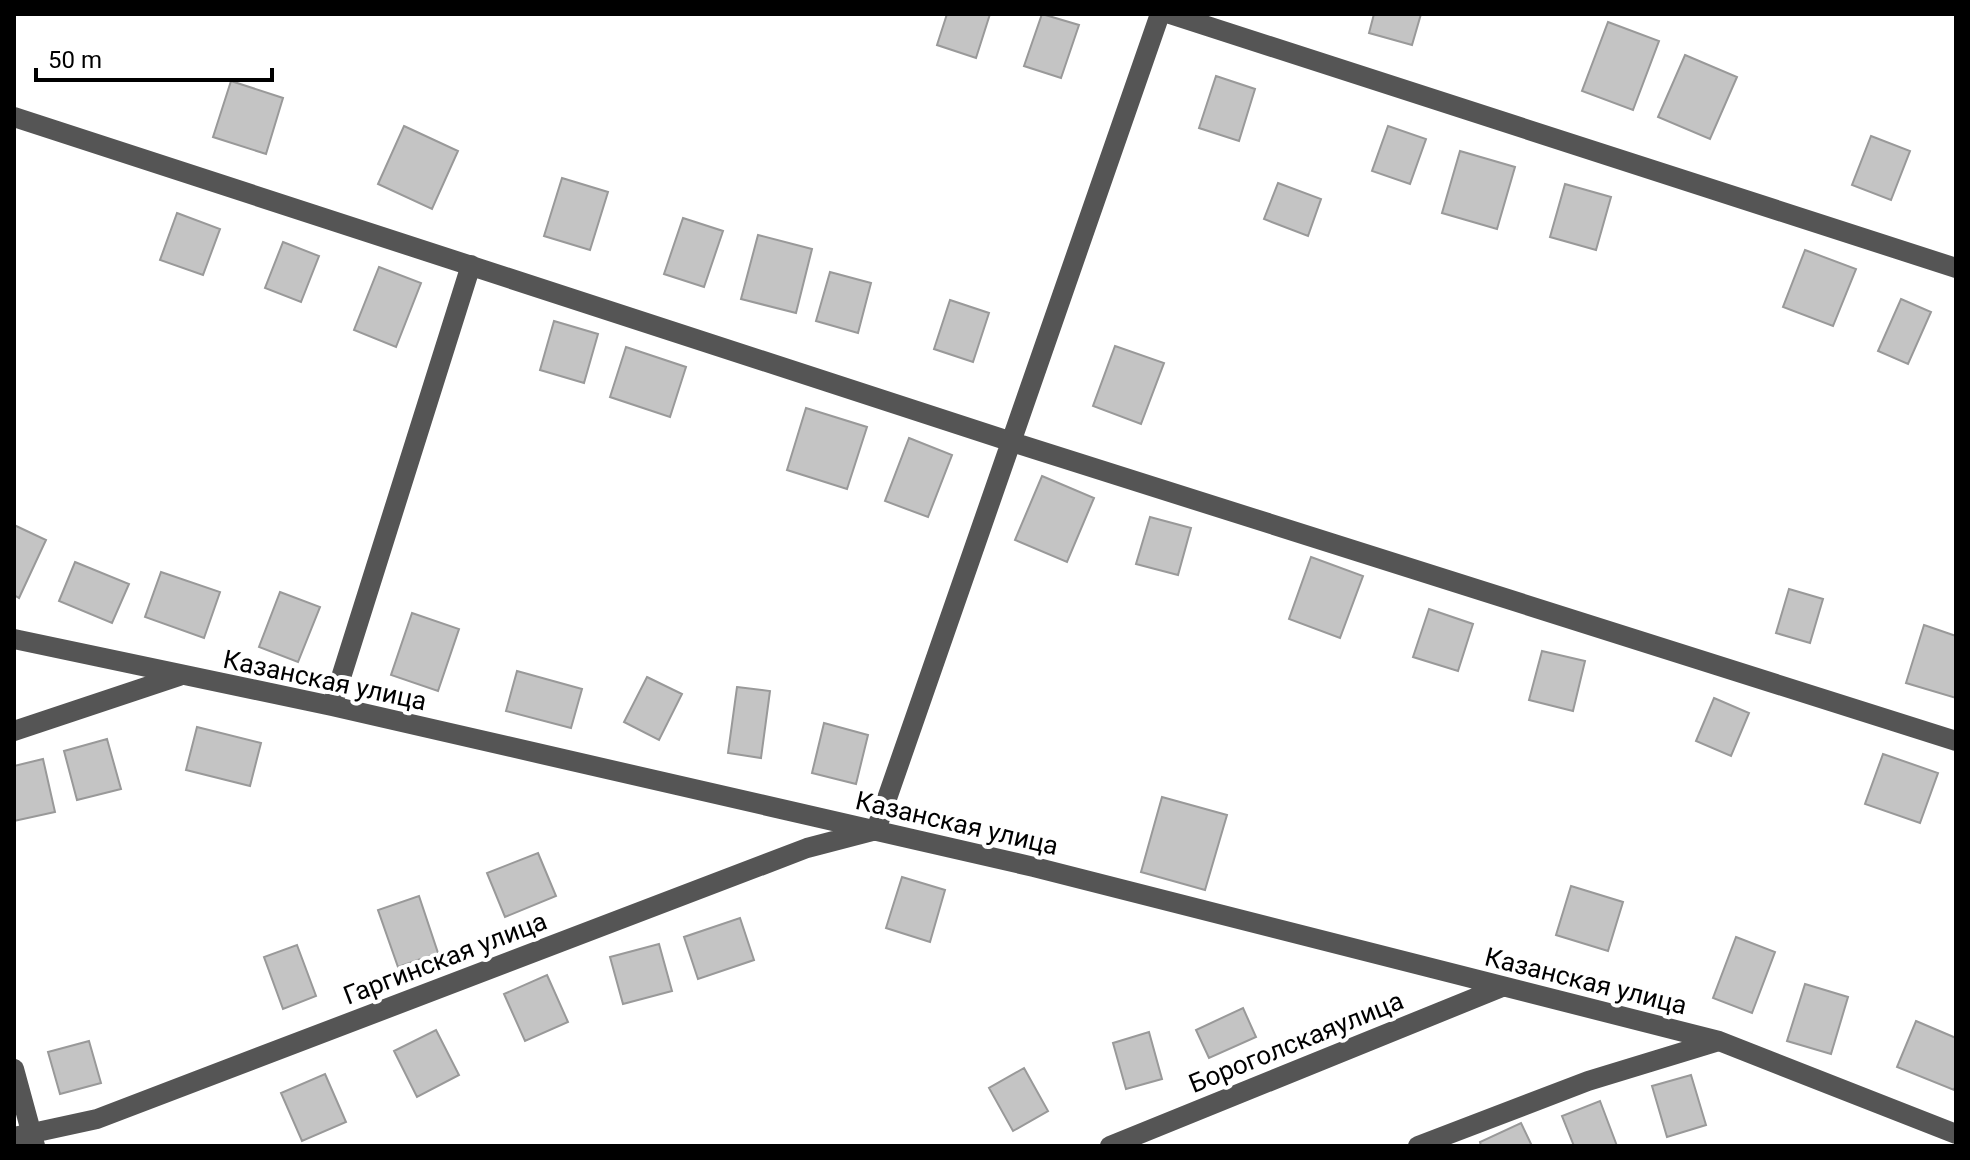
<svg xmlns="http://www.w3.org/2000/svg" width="1970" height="1160" viewBox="0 0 1970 1160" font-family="Roboto,sans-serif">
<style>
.building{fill:#c4c4c4;stroke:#999;stroke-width:2}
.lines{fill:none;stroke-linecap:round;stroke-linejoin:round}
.minor{stroke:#555;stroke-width:20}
.labels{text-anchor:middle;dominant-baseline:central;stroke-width:8;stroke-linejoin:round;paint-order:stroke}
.street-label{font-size:26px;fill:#000;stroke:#fff}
</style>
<rect width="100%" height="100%" fill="#fff"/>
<path class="building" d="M947,14H990L976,58L937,45Z
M1042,14L1079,25L1061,78L1024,66Z
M1374,14H1421L1412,45L1369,33Z
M1608,22L1659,41L1633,110L1582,91Z
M1685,55L1737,77L1710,139L1658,117Z
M1216,76L1255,89L1239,141L1199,128Z
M231,81L283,98L266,154L213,137Z
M404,126L458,151L432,209L378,184Z
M1388,126L1426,139L1410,184L1372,171Z
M1871,136L1910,151L1891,200L1852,185Z
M1460,151L1515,167L1497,229L1442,213Z
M562,178L608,192L590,250L544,236Z
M1278,183L1321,199L1308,236L1264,219Z
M1565,184L1611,197L1596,250L1550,237Z
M177,213L220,229L203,275L160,260Z
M683,218L723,231L704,287L664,274Z
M758,235L812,249L796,313L741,299Z
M283,242L319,256L301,302L265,288Z
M1805,250L1856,269L1833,326L1783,307Z
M379,267L421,283L396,347L354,330Z
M830,272L871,283L858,333L816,321Z
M1901,299L1931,312L1908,364L1878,351Z
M950,300L989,313L973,362L934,349Z
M554,321L598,334L584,383L540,370Z
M1115,346L1164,363L1141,424L1093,406Z
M626,347L686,367L670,417L610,397Z
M806,408L867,427L847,489L787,470Z
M909,438L952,455L928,517L885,501Z
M1042,476L1094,498L1067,562L1015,540Z
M1150,517L1191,528L1178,575L1136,564Z
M14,525L46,540L19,598L14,595Z
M1311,557L1363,576L1340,638L1289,619Z
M75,562L129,584L112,623L59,601Z
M161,572L220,592L204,638L145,617Z
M1789,589L1823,599L1810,643L1776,633Z
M280,592L320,607L298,662L259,647Z
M1429,609L1473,624L1458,671L1413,657Z
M412,613L459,629L438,691L391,675Z
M1924,625L1956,636V698L1906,683Z
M1542,651L1585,661L1573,711L1529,700Z
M517,671L582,689L571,728L506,711Z
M647,677L682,694L659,740L624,722Z
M737,687L770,691L761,758L728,753Z
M1714,698L1749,713L1731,756L1696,741Z
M824,723L868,735L856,784L812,773Z
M197,727L261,743L250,786L186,770Z
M107,739L121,789L77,800L64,751Z
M1883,754L1938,773L1920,823L1865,804Z
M43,759L55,812L14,821V766Z
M1162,797L1227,815L1205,890L1141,872Z
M538,853L556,896L505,917L487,873Z
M902,877L945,890L930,942L886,928Z
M1571,886L1623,902L1608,951L1556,935Z
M419,896L438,953L398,967L378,910Z
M740,918L754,960L698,979L684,937Z
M1736,937L1775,952L1752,1013L1713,998Z
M659,944L672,991L623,1004L610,957Z
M297,945L316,996L283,1009L264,957Z
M547,975L568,1022L525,1041L504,994Z
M1805,984L1848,997L1831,1054L1787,1041Z
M1243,1008L1256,1037L1209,1058L1196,1030Z
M1916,1021L1956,1038V1084L1954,1090L1897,1067Z
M436,1030L459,1075L417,1097L394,1051Z
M1149,1032L1162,1079L1126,1089L1113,1043Z
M89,1041L101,1083L60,1094L48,1052Z
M1024,1068L1048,1111L1013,1131L989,1088Z
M325,1074L346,1122L302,1141L281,1093Z
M1691,1075L1706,1125L1667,1137L1652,1086Z
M1600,1101L1617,1146H1574L1562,1116Z
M1521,1123L1532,1146H1481L1480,1142Z"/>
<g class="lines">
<path class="minor" d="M1170,14L1956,268
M14,117L1012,442L1956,741
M14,639L332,706L1034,867L1719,1041L1956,1134
M332,706L471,265
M14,731L179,676
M14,1069L35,1146
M14,1137L97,1119L807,848L876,830L1160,14
M1110,1146L1502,987
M1418,1146L1588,1081L1719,1041"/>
</g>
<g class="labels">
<g class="street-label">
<text transform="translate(325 680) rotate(12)">Казанская улица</text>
<text transform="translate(957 823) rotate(13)">Казанская улица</text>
<text transform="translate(445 958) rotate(-21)">Гаргинская улица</text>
<text transform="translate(1586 981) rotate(14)">Казанская улица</text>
<text transform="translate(1296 1042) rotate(-22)">Бороголскаяулица</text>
</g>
</g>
<rect width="1970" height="1160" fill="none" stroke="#000000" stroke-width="32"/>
<path d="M36 68v12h236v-12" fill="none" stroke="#000000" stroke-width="4"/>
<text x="48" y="68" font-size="24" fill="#000000" stroke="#ffffff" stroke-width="6" paint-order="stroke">50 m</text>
</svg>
